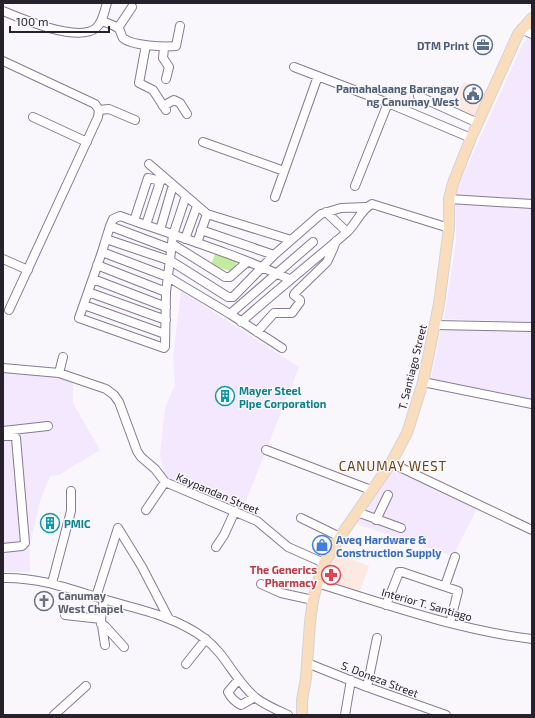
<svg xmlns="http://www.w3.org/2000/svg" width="535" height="718" viewBox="0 0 535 718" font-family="'Exo 2',sans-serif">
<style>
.commercial{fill:#fde9e2}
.built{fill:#f3e8fd}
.green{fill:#c4eca0}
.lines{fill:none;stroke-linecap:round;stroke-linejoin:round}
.minor-casing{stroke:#877a93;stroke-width:10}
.major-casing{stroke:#d4d3d5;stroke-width:12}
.minor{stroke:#fff;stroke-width:8}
.major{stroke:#faddbc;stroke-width:10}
.labels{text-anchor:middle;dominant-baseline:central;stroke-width:3;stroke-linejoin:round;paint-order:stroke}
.service-label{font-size:11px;font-weight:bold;fill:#4e5e75;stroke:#f9f7fc;text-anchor:end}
.street-label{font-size:11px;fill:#26212b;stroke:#f9f7fc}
.culture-label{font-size:11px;font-weight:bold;fill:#0d838f;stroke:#f9f7fc;text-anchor:start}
.shop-label{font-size:11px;font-weight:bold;fill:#366cbe;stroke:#f9f7fc;text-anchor:start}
.health-label{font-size:11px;font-weight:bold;fill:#be3a42;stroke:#f9f7fc;text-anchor:end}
.worship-label{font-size:11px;font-weight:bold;fill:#5b616d;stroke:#f9f7fc;text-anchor:start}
.quarter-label{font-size:13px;letter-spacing:1px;fill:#66440f;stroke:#f9f7fc}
</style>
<rect width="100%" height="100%" fill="#f9f7fc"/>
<path class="commercial" d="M464,82L489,93L478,118L453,107Z
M336,553L369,566L359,593L324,582L330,563Z"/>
<path class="built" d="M532,32V322L444,319L456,241L455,193L522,45Z
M181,291L299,367L242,511L165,477L160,455L165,408L175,385L173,357Z
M441,328L532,331V399L431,379Z
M3,372L48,375L73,380V403L100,450L59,475L50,476L40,501L30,545V572H3Z
M397,470L477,509L453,556L356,524L392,472Z"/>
<path class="green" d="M215,254L237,261L233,272L211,265Z"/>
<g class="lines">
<defs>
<path id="minor" d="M3,11C22,19 78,43 96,28C103,22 104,12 107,3
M102,21C107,23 115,25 119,29C121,32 121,35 123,38C132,46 165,47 176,46L180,26
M118,28L132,7
M521,29L532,34
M146,45L139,83L153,90L166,110
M164,48L163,58L169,67L166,79
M3,61L95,104L99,110L98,117L9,310
M294,67L388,103L471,138
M418,96L478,123
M163,106L174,100L180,103L187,114
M99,110L109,109L135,120
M33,117L87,142
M203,142L284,171
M149,164L207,214L291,240
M355,186L388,103
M186,196L173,235L166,292L165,347L164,348L79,318L102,252L110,226L113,219L120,216C176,236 235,254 289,279
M275,197L318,76
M449,199L532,204
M326,212L347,232
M134,221L148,178L161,181
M146,225L162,176
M110,226L171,249
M160,230L173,185
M201,230L274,255
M106,239L171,261L228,297H233L274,255L321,214L341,208L366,207
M185,239L197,206
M197,243L207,214
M172,244L225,277H230L247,262
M102,252L168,277L230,314L282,348
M3,259L28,270
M97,265L166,292
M93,279L166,307
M88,292L166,320
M84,305L165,334
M230,314L313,242
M241,322C276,291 311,263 346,233C356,225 360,210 372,204L449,228
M435,325L532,327
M257,332L274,313H292L300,302V300L294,295L295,293L327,262L333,249L336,241
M3,368L59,373L106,389L114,395L119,402L137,451L141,457L155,469L165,482L257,521L288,547L324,563
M59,373L63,357
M423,382L532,404
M3,431L48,426
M3,436H13L16,438L25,543L22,546L3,548
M266,450L371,490
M391,463L532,530
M146,510L165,482
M357,512L401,528
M301,518L340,537
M376,520L388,495
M118,528L142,567L169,619
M216,547L224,535L235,511
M3,578C38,577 70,589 103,599C137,609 175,616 204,638C226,654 235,681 256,698C265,705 277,710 288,715
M52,583L71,511V491
M317,583C388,605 458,630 532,639
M261,584L281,593L313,600
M445,586L455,557
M96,597L118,528
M104,599L101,619L105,645
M386,605L398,575L399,572H402L458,591L450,623
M65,615L101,619
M101,624L105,626L124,647
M307,663L367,687L446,715
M186,664L206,639
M239,679L228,692C231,698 235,702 241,705L255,697
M367,687L377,638
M54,715L86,686
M345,715L351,680"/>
<path id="major" d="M302,715V700L306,678L310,622L313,600L319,578L324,563L340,537L391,463L407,433L423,382L439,304L449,228V199L453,183L471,138L518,34L532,18"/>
</defs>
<use href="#minor" class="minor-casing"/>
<use href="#major" class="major-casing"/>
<use href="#minor" class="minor"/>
<use href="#major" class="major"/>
</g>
<defs>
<symbol id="office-ring" viewBox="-11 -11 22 22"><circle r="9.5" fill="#f9f7fc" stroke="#5c6f8a" stroke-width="1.5"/><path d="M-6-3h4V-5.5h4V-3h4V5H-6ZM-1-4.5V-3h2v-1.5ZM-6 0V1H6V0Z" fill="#5c6f8a"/></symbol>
<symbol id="civic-ring" viewBox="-11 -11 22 22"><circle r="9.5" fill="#f9f7fc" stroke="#5c6f8a" stroke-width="1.5"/><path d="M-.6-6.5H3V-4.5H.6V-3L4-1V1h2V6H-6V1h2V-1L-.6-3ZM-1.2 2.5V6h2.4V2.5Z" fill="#5c6f8a"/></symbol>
<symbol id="building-ring" viewBox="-11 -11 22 22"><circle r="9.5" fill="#f9f7fc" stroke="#0f9aa8" stroke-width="1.5"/><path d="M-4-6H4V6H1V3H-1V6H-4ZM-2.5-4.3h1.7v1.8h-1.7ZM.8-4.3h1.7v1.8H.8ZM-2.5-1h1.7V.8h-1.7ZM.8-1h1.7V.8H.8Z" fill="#0f9aa8"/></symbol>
<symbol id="shop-ring" viewBox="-11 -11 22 22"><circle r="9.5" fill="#f9f7fc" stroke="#3f7fe0" stroke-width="1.5"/><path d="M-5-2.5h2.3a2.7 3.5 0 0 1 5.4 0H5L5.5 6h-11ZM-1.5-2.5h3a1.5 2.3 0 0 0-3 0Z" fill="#3f7fe0"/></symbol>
<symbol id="pharmacy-ring" viewBox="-11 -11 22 22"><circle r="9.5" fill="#f9f7fc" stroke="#e0444e" stroke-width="1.5"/><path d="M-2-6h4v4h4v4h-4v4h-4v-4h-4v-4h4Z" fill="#e0444e"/></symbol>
<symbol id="church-ring" viewBox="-11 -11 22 22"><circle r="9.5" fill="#f9f7fc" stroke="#6b7280" stroke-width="1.5"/><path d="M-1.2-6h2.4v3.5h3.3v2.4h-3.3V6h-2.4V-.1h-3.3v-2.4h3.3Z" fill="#6b7280"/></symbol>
</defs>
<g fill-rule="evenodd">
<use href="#office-ring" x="472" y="34" width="22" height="22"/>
<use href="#civic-ring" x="462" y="83" width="22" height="22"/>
<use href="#building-ring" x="214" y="385" width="22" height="22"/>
<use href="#building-ring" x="39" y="512" width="22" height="22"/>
<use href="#shop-ring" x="311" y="534" width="22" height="22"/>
<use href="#pharmacy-ring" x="320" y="564" width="22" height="22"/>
<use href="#church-ring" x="33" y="590" width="22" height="22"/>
</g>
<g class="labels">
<g class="service-label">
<text x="469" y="45">DTM Print</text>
<text x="459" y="88">Pamahalaang Barangay<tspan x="459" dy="13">ng Canumay West</tspan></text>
</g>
<g class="street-label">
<text transform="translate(412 367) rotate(-76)">T. Santiago Street</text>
<text transform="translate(218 493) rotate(23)">Kaypandan Street</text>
<text transform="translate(427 604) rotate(16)">Interior T. Santiago</text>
<text transform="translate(380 679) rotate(21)">S. Doneza Street</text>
</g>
<g class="culture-label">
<text x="239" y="390">Mayer Steel<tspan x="239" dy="13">Pipe Corporation</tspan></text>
<text x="64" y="523">PMIC</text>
</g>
<g class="shop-label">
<text x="336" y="539">Aveq Hardware &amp;<tspan x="336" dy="13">Construction Supply</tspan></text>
</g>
<g class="health-label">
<text x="317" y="569">The Generics<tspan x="317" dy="13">Pharmacy</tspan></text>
</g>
<g class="worship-label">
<text x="58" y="595">Canumay<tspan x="58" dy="13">West Chapel</tspan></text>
</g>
<g class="quarter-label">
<text x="393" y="466">CANUMAY WEST</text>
</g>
</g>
<rect width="535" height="718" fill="none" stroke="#26212b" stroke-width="8"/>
<path d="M10 26v6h99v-6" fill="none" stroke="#26212b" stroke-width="2"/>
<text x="16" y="26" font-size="12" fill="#26212b" stroke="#f9f7fc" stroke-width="3" paint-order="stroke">100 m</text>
</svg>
